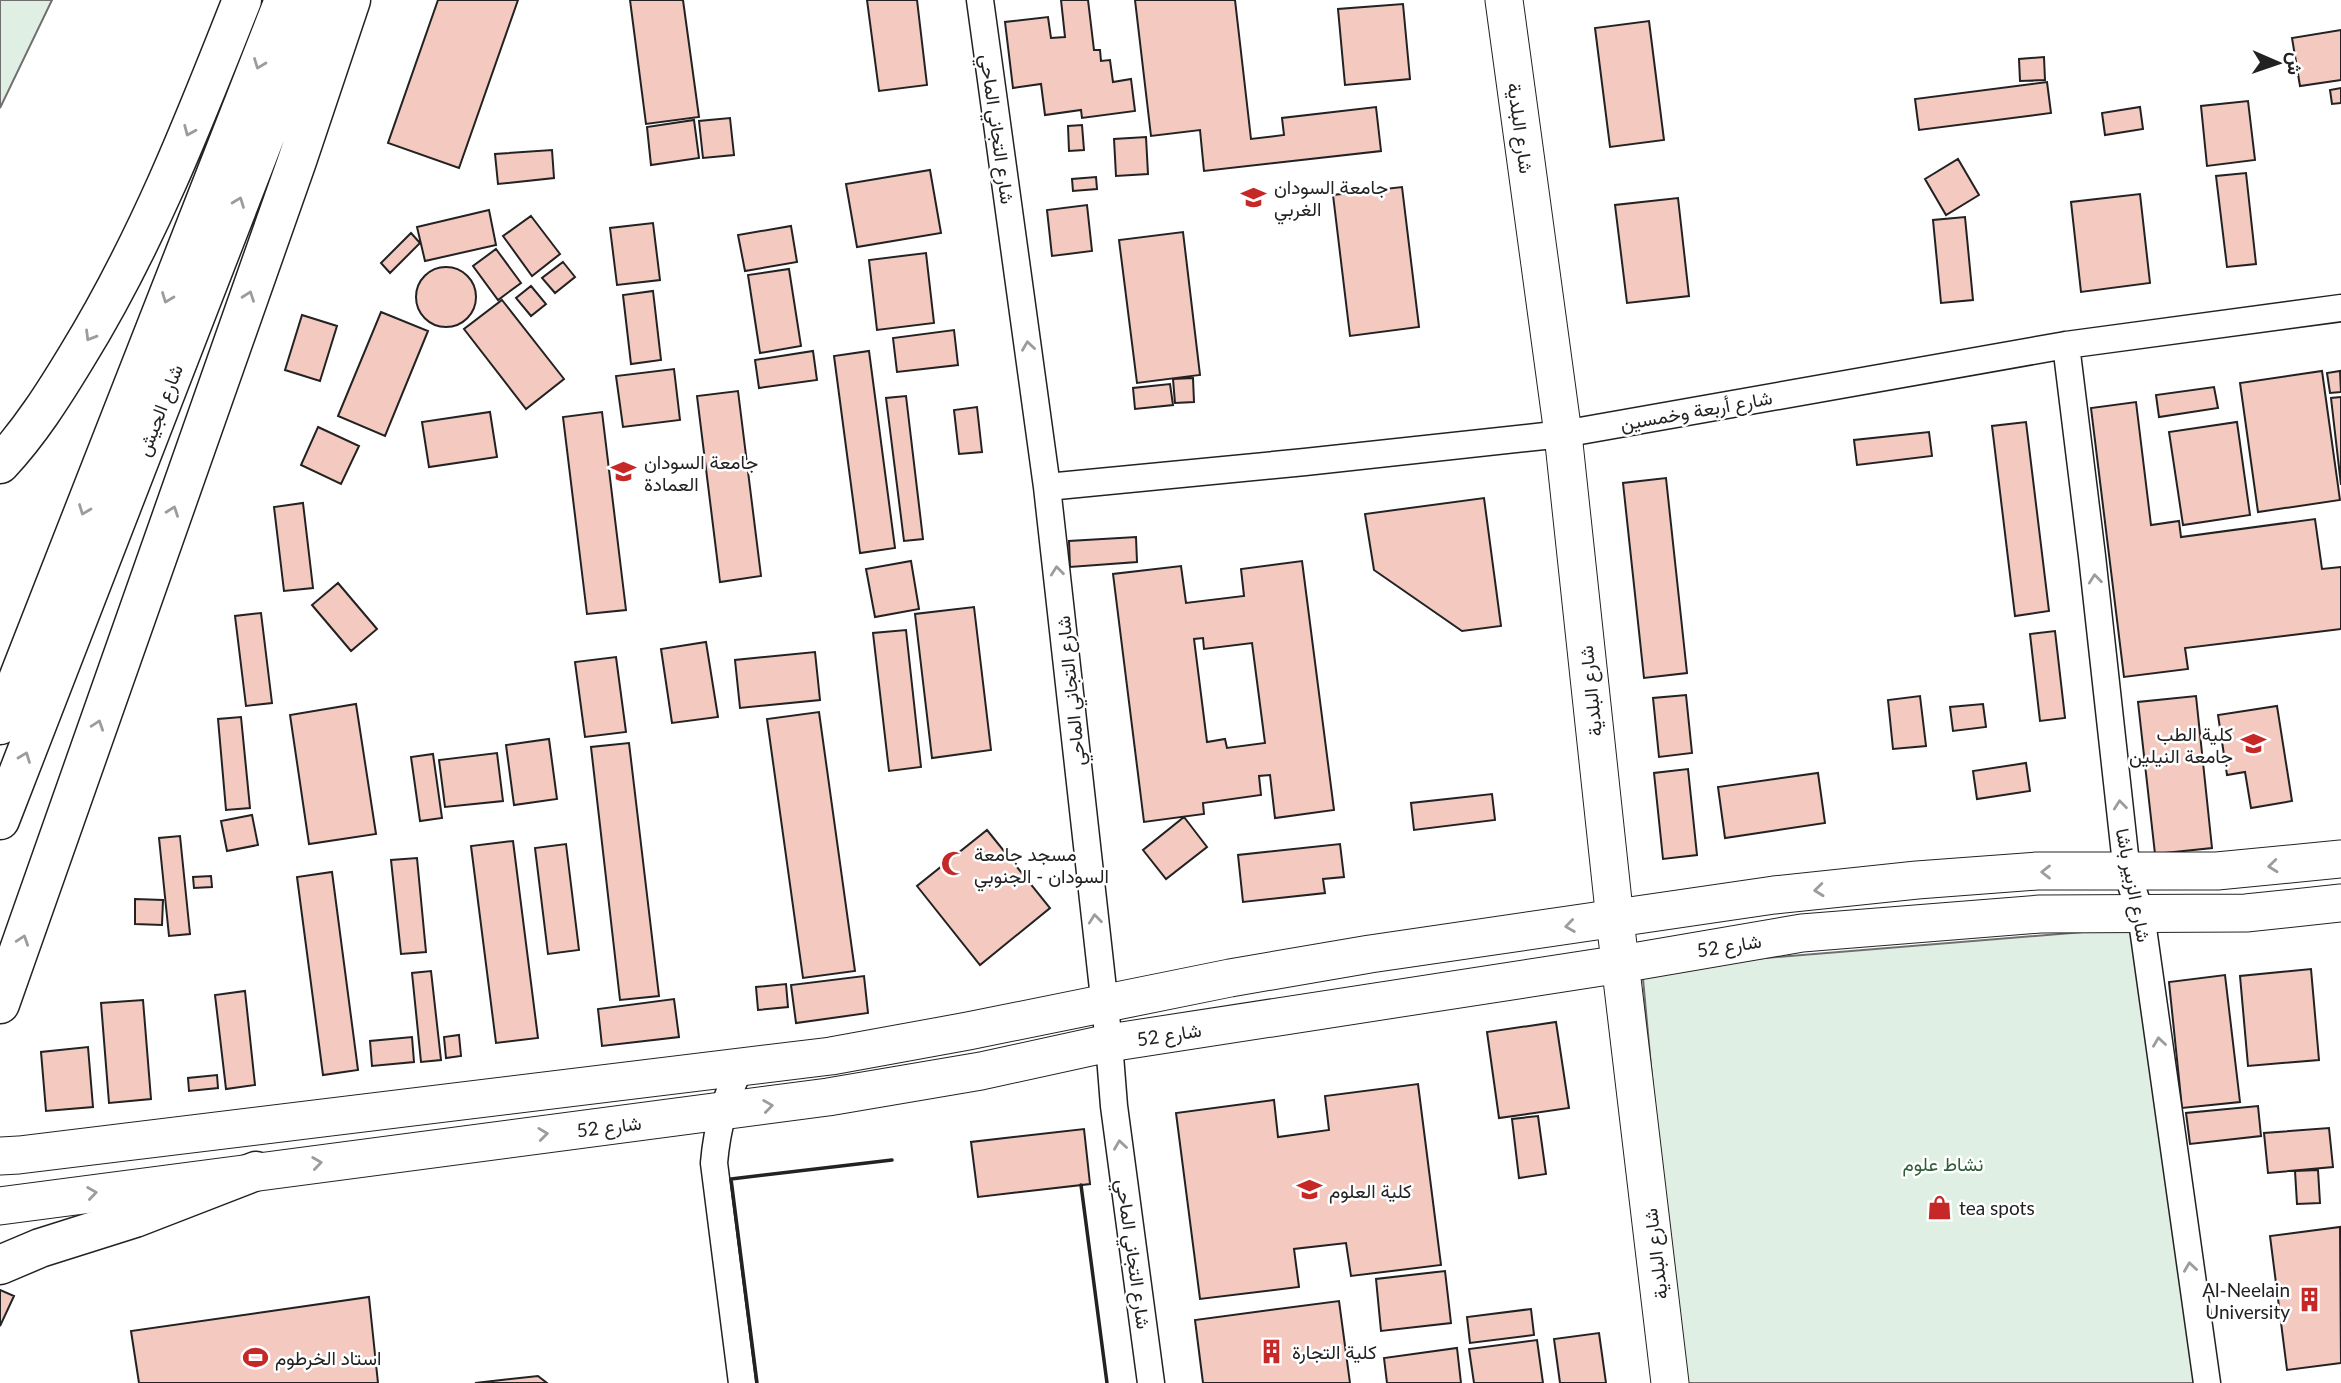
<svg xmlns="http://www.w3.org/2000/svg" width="2341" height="1383" viewBox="0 0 2341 1383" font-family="Lato,Vazirmatn,sans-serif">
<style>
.green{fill:#e0efe3;stroke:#6f6f6f;stroke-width:2}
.building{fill:#f3c9c0;stroke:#222;stroke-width:2;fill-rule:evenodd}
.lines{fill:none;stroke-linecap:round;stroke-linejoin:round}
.street-casing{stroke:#222;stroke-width:29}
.secondary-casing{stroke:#222;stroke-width:39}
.highway-casing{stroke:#222;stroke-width:41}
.street{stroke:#fff;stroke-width:26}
.secondary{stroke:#fff;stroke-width:37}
.highway{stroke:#fff;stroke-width:38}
.wall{stroke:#222;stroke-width:3.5}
.oneway{stroke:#9c9c9c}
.labels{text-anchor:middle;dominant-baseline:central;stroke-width:5;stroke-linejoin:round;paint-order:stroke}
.street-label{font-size:19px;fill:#222;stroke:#fff}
.poi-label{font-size:19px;fill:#222;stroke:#fff;text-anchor:start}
.park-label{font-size:19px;fill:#2f5e38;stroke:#fff}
</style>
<rect width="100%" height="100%" fill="#fff"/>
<path class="green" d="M0,0H52L0,108Z
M2132,928L2194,1383H1680L1642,968Z"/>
<path class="building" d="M438,0H518L459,168L388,143Z
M630,0H683L699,117L646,124Z
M867,0H917L927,85L879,91Z
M1061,0H1088L1094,50H1100L1101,61L1110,60L1113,82L1131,79L1135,111L1082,118L1081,110L1045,115L1041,84L1013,88L1005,22L1048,17L1051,38L1065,37Z
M1135,0H1235L1251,139L1284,135L1282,118L1376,107L1381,151L1204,171L1200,130L1151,136Z
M1403,4L1410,79L1345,85L1338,9Z
M1649,21L1664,140L1610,147L1595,28Z
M2341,30V80L2300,86L2292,38Z
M2044,57L2045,80L2020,81L2019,59Z
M2047,82L2051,113L1919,130L1915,99Z
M2341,88V103L2332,104L2330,90Z
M2248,101L2255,160L2207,166L2201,106Z
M2140,107L2143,129L2105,135L2102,113Z
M730,118L734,155L703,158L699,121Z
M694,120L699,158L651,165L647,127Z
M1082,125L1084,150L1069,151L1068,126Z
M1146,137L1148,174L1116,176L1114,139Z
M552,150L554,178L498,184L495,154Z
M1958,159L1979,195L1946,215L1925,179Z
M930,170L941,233L857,247L846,184Z
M2246,173L2256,264L2227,267L2216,176Z
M1096,177L1097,189L1073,191L1072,179Z
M1402,187L1419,327L1350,336L1333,195Z
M2140,194L2150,283L2081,292L2071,202Z
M1678,198L1689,296L1627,303L1615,205Z
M1087,205L1092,251L1052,256L1047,210Z
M489,210L496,245L425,261L417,227Z
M531,216L560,254L532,276L503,236Z
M1965,217L1973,300L1941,303L1933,220Z
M653,223L660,280L617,285L610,228Z
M791,226L797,262L745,271L738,235Z
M1183,232L1200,375L1137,383L1119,240Z
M411,233L420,243L390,273L381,263Z
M496,249L521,283L498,300L473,266Z
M926,253L934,323L877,330L869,260Z
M563,262L575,277L555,293L542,278Z
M416 297a30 30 0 1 1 60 0a30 30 0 1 1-60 0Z
M789,269L801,346L760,353L748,275Z
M531,286L546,304L531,316L516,298Z
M653,291L661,360L631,364L623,295Z
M502,300L564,379L526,409L464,329Z
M381,312L428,331L385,436L338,416Z
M302,315L337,326L320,381L285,370Z
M954,330L958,365L897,372L893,338Z
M813,351L817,380L759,388L755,360Z
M869,351L895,548L860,553L834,356Z
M674,369L680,420L623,427L616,376Z
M2322,371L2340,500L2258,512L2240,383Z
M2340,371L2341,392L2330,393L2327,373Z
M1193,378L1194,402L1175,403L1173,379Z
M1170,384L1173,405L1135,409L1133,388Z
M2214,387L2218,408L2159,417L2156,395Z
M738,391L761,576L720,582L697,396Z
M906,396L923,539L904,541L886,398Z
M2341,397V485L2331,398Z
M2136,402L2151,525L2179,521L2181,537L2315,519L2322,569L2341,567V629L2185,648L2188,669L2124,677L2091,408Z
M977,407L982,452L959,454L954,410Z
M490,412L497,457L429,467L422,422Z
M602,412L626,610L587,614L563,417Z
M2026,422L2049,611L2015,616L1992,426Z
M2237,422L2250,515L2183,525L2169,432Z
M318,427L359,446L341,484L301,465Z
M1929,432L1932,456L1857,465L1854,440Z
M1666,478L1687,673L1644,678L1623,483Z
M1484,498L1501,626L1462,631L1374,570L1365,514Z
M303,503L313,588L284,591L274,507Z
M1136,537L1137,562L1070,567L1069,541Z
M911,561L919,609L875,617L866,569Z
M1302,561L1334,810L1275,818L1270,775L1259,776L1261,795L1203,803L1204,814L1144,822L1113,574L1181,566L1186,603L1244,596L1241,569ZM1203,638L1204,649L1252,643L1265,743L1227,748L1225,739L1207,742L1194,639Z
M338,583L377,629L351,651L312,605Z
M974,607L991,750L932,758L915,614Z
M261,613L272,703L246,706L235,616Z
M906,630L921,767L889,771L873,633Z
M2055,631L2065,718L2040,721L2030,634Z
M706,642L718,717L672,723L661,649Z
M815,652L820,700L740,708L735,660Z
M616,657L626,732L585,737L575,662Z
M1686,695L1692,753L1659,757L1653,698Z
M1920,696L1926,746L1893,749L1888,700Z
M2196,696L2212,848L2155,854L2138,702Z
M356,704L376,834L309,844L290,715Z
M1983,704L1986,727L1953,731L1950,707Z
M2277,706L2292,801L2251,808L2245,772L2227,775L2218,715Z
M819,712L855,971L803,978L767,719Z
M241,717L250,808L226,810L218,719Z
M549,739L557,799L514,805L506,745Z
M629,743L659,996L620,1000L591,747Z
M497,753L503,801L445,807L439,760Z
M433,754L442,818L420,821L411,757Z
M2026,763L2030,791L1977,799L1973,771Z
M1688,769L1697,855L1663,859L1654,773Z
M1818,773L1825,823L1725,838L1718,787Z
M1492,794L1495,820L1414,830L1411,803Z
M252,815L258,845L227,851L221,821Z
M1184,817L1207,847L1166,879L1143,850Z
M987,830L1050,908L980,965L917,886Z
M180,836L190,934L169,936L159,838Z
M513,841L538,1038L496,1043L471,846Z
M566,844L579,950L548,954L535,848Z
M1340,844L1344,877L1323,879L1325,893L1243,902L1238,855Z
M417,858L426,952L401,954L391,860Z
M332,872L358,1070L323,1075L297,877Z
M211,876L212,887L194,888L193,877Z
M135,899L163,900L162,925L135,924Z
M2311,969L2319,1060L2248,1066L2240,976Z
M431,971L441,1060L421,1062L412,973Z
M2225,975L2240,1102L2182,1108L2169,982Z
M864,976L868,1013L796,1023L791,985Z
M786,984L788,1007L758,1010L756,987Z
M245,991L255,1085L226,1089L215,995Z
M674,999L679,1037L602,1046L598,1009Z
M143,1000L151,1099L109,1103L101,1003Z
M1556,1022L1569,1108L1499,1118L1487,1032Z
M459,1035L461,1056L446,1058L444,1037Z
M412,1037L414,1062L372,1066L370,1041Z
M88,1047L93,1107L46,1111L41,1052Z
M217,1075L218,1088L189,1091L188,1078Z
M1418,1084L1441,1265L1351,1276L1346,1243L1294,1249L1299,1287L1200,1299L1176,1113L1274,1100L1278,1137L1329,1130L1325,1096Z
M2258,1106L2261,1136L2190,1144L2186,1113Z
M1538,1116L1546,1174L1519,1178L1512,1119Z
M2329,1128L2333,1167L2268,1173L2264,1133Z
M1084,1129L1090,1184L978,1197L971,1142Z
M2318,1170L2320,1203L2297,1204L2295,1171Z
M2340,1227L2341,1363L2287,1370L2270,1236Z
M1445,1271L1451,1323L1381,1331L1376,1279Z
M0,1290L14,1296L0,1326Z
M369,1297L378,1383H139L131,1331Z
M1339,1301L1350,1383H1203L1195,1320Z
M1531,1309L1534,1335L1470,1343L1467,1317Z
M1599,1333L1606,1383H1560L1554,1339Z
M1537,1340L1543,1383H1474L1469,1349Z
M1457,1348L1461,1383H1387L1384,1358Z
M538,1376L547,1383H475Z"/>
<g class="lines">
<defs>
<path id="street" d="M980,0L1047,487L1109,1043L1114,1106L1151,1383
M2066,345L2092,556L2127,873L2141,914L2207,1383
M1047,487L1305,462L1563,434L2066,345L2341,308
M741,1066C725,1097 717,1128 714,1163L742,1383"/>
<path id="secondary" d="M1504,0L1563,434L1615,920L1670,1383
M0,1156L19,1155L831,1056L968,1031L1230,978L1370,954L1774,895L1917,880L2037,871H2217L2341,859
M0,1206L828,1097L981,1071L1109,1043L1621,964L1802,933L2040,914L2246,913L2341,903"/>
<path id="highway" d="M0,464C30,432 54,394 77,356C146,244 194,122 242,0
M0,725L284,0
M0,820L318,0
M0,1004L297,161L351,0
M0,1265L40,1248L135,1218L256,1171"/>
</defs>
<use href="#street" class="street-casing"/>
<use href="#secondary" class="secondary-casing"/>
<use href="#highway" class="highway-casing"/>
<use href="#street" class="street"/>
<use href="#secondary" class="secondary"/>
<use href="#highway" class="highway"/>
<path class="wall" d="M1081,1185L1107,1383
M757,1383L731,1179L892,1160"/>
</g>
<defs><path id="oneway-chevron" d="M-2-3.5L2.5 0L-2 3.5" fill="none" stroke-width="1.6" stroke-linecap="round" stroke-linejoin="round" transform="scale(1.75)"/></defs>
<g class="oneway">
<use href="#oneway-chevron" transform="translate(259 64) rotate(111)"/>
<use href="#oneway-chevron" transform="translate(189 131) rotate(113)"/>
<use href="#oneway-chevron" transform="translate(239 202) rotate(-69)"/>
<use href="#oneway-chevron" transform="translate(249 296) rotate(-70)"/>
<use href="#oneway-chevron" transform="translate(167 298) rotate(111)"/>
<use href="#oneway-chevron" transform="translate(90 336) rotate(121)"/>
<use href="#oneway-chevron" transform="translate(1028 346) rotate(-98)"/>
<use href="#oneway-chevron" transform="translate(84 510) rotate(111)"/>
<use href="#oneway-chevron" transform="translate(173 511) rotate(-70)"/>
<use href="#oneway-chevron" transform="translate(1057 571) rotate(-96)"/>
<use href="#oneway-chevron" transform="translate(2095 579) rotate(-96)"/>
<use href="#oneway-chevron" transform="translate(98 725) rotate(-71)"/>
<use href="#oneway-chevron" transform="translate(25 757) rotate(-69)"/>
<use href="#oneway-chevron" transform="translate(2120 805) rotate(-96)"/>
<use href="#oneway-chevron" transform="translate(2273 866) rotate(174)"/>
<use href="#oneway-chevron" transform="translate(2046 872) rotate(-180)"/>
<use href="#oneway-chevron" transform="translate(1819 890) rotate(174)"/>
<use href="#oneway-chevron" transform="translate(1095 919) rotate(-96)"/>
<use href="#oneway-chevron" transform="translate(1570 926) rotate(172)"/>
<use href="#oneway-chevron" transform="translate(23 940) rotate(-71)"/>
<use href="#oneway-chevron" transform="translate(2159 1042) rotate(-98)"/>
<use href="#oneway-chevron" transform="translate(768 1106) rotate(-8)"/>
<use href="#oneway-chevron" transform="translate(543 1134) rotate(-7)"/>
<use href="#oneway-chevron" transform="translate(1120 1145) rotate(-98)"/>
<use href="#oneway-chevron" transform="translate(317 1163) rotate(-8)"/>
<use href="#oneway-chevron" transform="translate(92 1193) rotate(-8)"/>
<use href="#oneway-chevron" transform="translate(2190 1267) rotate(-98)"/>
</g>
<defs>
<symbol id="university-bare" viewBox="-9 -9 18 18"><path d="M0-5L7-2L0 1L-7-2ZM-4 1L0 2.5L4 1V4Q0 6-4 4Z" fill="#c62828" stroke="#fff" stroke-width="2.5" paint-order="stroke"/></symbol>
<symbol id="mosque-bare" viewBox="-9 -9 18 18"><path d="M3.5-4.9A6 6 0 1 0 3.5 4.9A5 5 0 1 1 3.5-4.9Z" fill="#c62828" stroke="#fff" stroke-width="2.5" paint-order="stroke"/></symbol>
<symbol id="shop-bare" viewBox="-9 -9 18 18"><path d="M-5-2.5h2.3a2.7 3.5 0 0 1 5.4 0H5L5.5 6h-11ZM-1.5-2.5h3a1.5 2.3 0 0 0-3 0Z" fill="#c62828" stroke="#fff" stroke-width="2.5" paint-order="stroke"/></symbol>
<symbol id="building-bare" viewBox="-9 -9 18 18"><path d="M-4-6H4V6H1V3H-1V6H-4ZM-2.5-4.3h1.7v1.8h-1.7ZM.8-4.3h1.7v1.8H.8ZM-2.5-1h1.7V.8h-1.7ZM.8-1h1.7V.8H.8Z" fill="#c62828" stroke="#fff" stroke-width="2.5" paint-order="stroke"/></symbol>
<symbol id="stadium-bare" viewBox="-9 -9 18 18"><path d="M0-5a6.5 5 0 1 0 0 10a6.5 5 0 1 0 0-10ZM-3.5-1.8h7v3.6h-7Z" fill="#c62828" stroke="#fff" stroke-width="2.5" paint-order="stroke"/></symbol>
</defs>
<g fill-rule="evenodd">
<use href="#university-bare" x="1236" y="180" width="35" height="35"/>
<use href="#university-bare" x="606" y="454" width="35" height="35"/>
<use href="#university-bare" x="2236" y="726" width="35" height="35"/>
<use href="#mosque-bare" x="936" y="846" width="35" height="35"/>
<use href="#university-bare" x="1292" y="1172" width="35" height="35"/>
<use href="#shop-bare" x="1922" y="1190" width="35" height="35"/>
<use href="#building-bare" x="2292" y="1282" width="35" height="35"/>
<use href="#building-bare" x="1254" y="1334" width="35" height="35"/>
<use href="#stadium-bare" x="238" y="1340" width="35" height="35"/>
</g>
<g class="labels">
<g class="street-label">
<text transform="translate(1521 128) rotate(82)">شارع البلدية</text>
<text transform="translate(998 129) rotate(82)">شارع التجاني الماحي</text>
<text transform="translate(159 410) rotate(-69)">شارع الجيش</text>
<text transform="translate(1696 410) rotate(-10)">شارع أربعة وخمسين</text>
<text transform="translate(1070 691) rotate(-96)">شارع التجاني الماحي</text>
<text transform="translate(1590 691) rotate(-96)">شارع البلدية</text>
<text transform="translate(2134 885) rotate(79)">شارع الزبير باشا</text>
<text transform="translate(1729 945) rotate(-9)">شارع 52</text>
<text transform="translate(1169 1034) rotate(-9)">شارع 52</text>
<text transform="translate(609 1126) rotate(-7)">شارع 52</text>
<text transform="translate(1134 1254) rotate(82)">شارع التجاني الماحي</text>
<text transform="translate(1655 1254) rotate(-97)">شارع البلدية</text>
</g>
<g class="poi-label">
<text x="1274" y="186">جامعة السودان<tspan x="1274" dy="22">الغربي</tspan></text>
<text x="644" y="461">جامعة السودان<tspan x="644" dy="22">العمادة</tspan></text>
<text x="2233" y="733" text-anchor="end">كلية الطب<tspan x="2233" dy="22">جامعة النيلين</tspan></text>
<text x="974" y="853">مسجد جامعة<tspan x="974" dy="22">السودان - الجنوبي</tspan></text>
<text x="1329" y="1190">كلية العلوم</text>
<text x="1959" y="1207">tea spots</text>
<text x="2290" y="1289" text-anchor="end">Al-Neelain<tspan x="2290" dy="22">University</tspan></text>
<text x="1292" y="1351">كلية التجارة</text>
<text x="275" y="1357">استاد الخرطوم</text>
</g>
<g class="park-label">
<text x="1943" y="1163">نشاط علوم</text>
</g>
</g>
<g transform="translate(2278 63) rotate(92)" stroke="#ffffff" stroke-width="5" paint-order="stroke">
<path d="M0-5L12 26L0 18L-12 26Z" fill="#222222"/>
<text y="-10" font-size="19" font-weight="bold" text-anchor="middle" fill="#222222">ش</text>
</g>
</svg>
